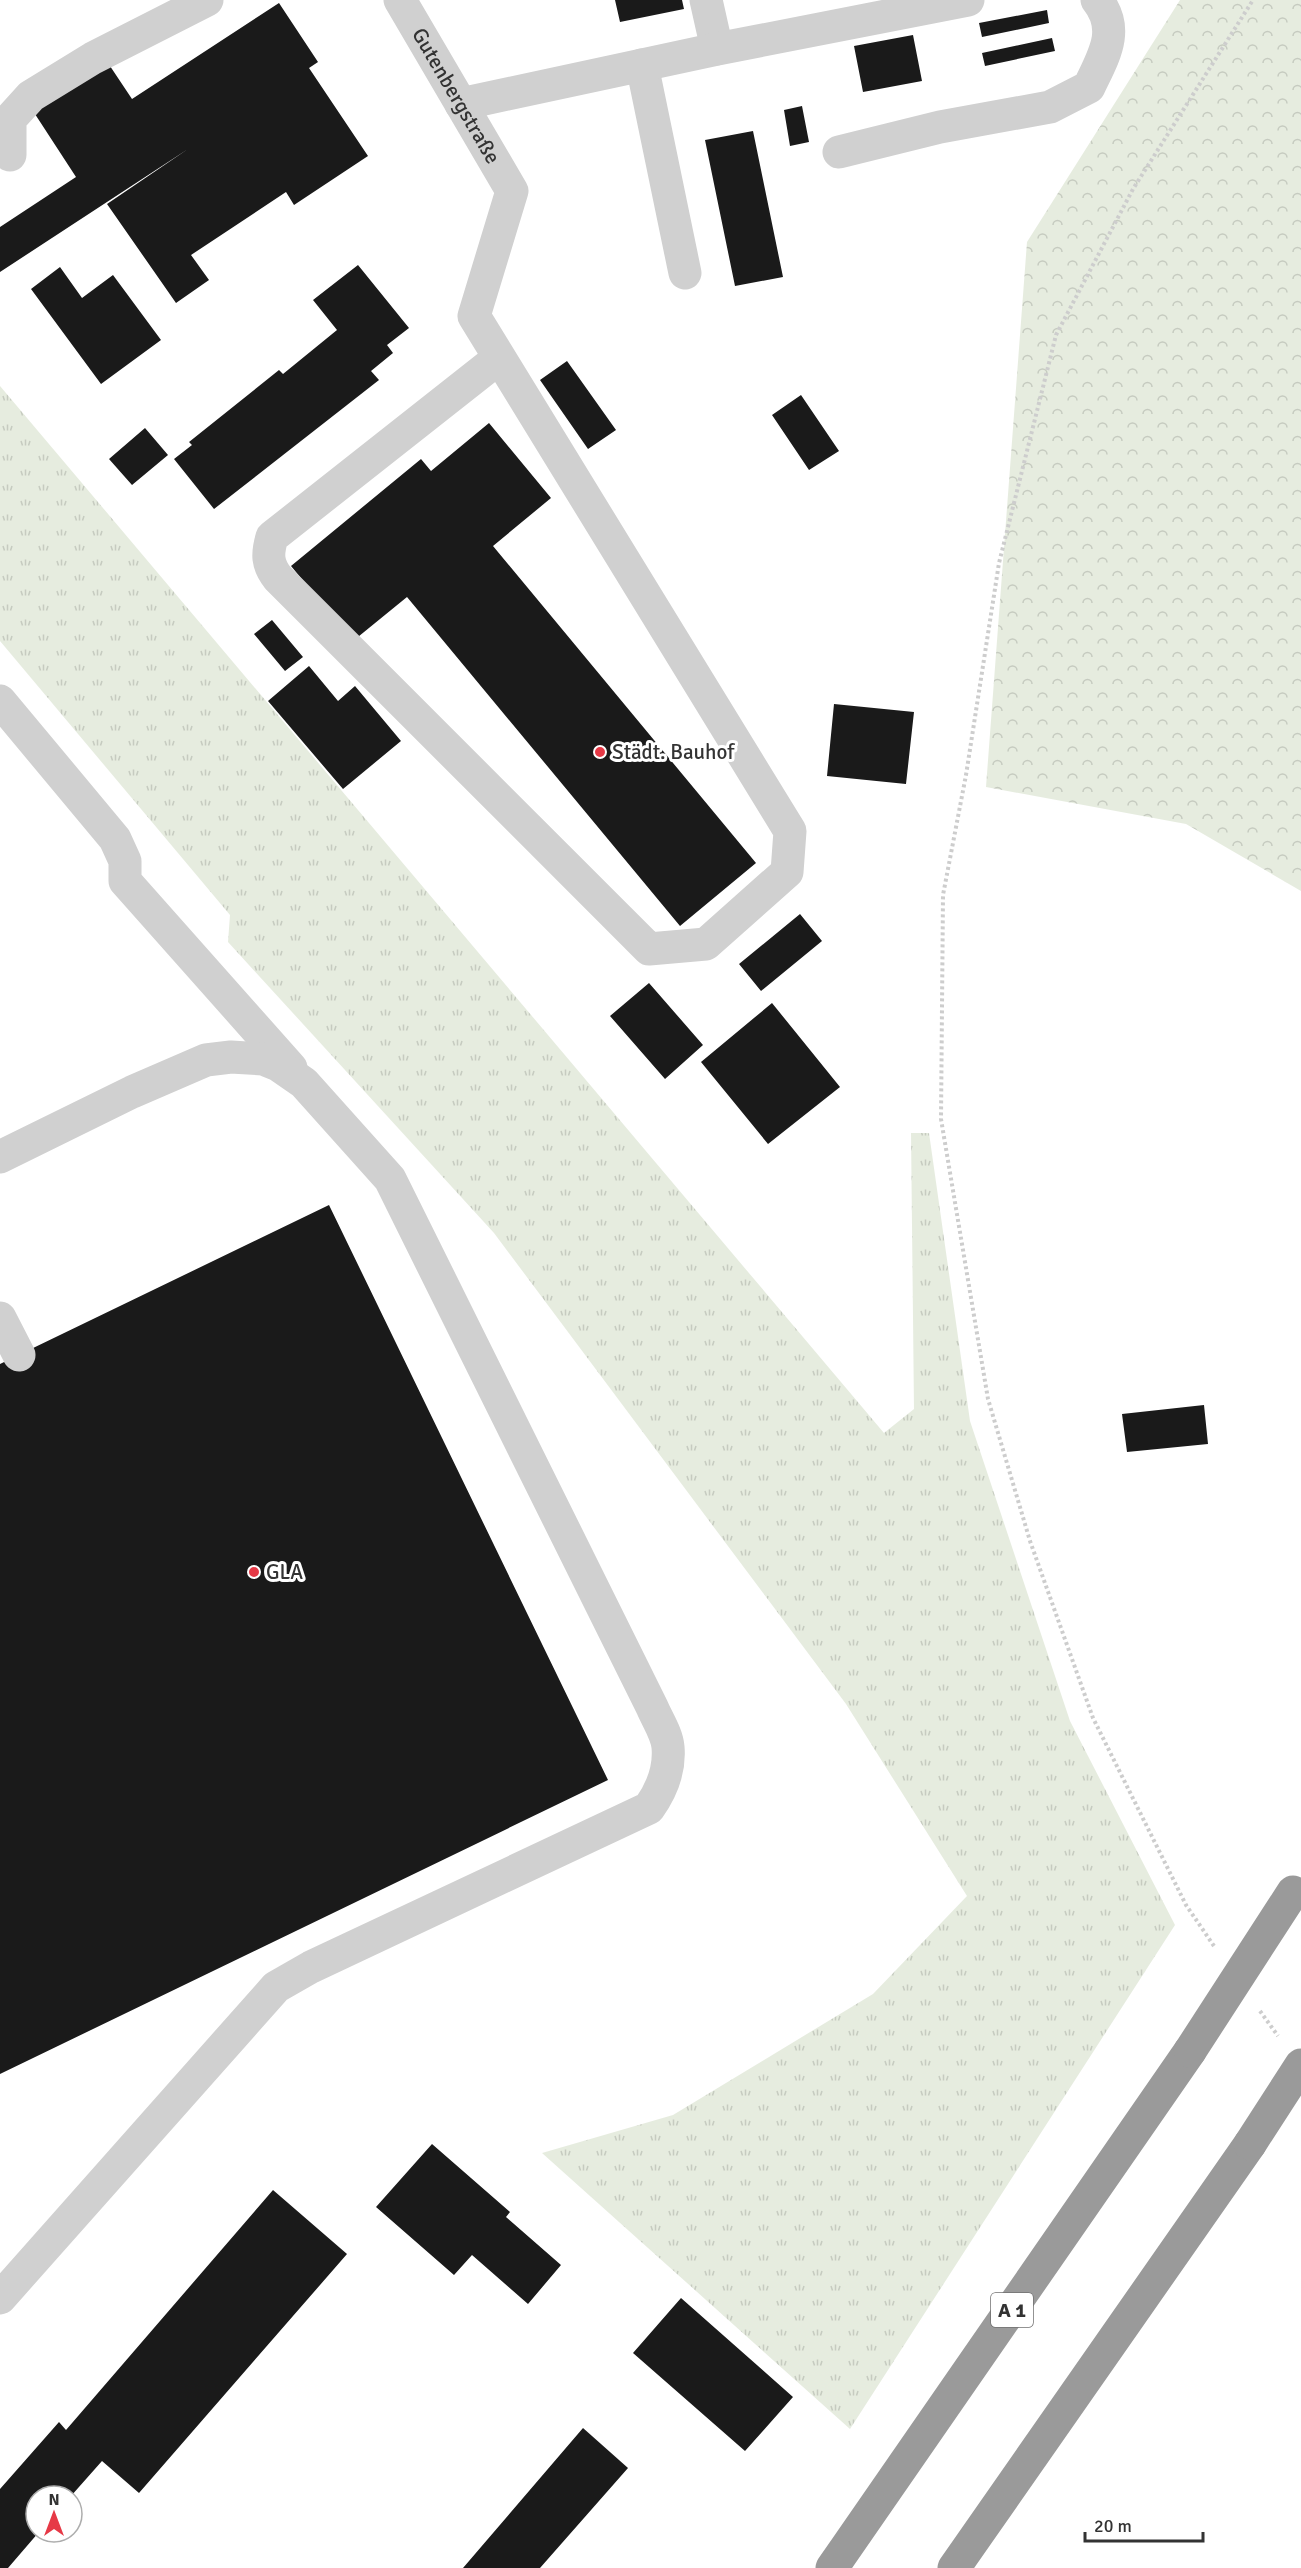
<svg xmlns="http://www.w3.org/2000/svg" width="1301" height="2568" viewBox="0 0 1301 2568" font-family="Signika,sans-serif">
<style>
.grass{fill:url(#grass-tufts)}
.forest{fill:url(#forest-crowns)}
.building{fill:#1a1a1a}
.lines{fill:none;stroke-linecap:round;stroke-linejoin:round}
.path{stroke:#cdcdcd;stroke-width:4;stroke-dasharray:3 3;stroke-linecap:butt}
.minor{stroke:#d0d0d0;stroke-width:33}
.highway{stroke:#9a9a9a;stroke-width:33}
.highway-bridge{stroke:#9a9a9a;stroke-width:33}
.poi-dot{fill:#e63946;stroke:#fff;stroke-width:2}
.labels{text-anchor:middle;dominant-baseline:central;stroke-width:6;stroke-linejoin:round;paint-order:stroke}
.shield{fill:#fff;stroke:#707070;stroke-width:1.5}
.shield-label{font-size:20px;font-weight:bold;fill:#333}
.street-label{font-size:21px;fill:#333;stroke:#fff}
.poi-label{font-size:21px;fill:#333;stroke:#fff;text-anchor:start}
</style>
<defs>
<pattern id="grass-tufts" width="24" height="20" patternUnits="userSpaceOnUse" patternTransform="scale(1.5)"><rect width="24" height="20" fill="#e6ecdf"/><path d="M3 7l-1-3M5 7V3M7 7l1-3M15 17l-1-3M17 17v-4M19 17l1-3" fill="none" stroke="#c6cbc0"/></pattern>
<pattern id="forest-crowns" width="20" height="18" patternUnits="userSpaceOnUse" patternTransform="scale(1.5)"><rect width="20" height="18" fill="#e6ecdf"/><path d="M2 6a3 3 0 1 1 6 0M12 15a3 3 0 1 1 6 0" fill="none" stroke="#c6cbc0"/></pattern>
</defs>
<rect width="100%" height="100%" fill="#fff"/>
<path class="grass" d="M0,386L884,1433L914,1409L911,1133H929L970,1421L1070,1721L1175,1925L850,2429L542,2153L673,2115L873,1994L967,1896L846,1704L494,1233L228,942L230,915L0,641Z"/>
<path class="forest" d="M1180,0H1301V891L1186,824L986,787L1027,242Z"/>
<path class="building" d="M615,0H682L684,9L620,22Z
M279,3L318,62L309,68L368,156L294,205L286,192L191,255L209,280L176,303L107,204L188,149L0,272V227L76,177L33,111L108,63L132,99Z
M1047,10L1049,23L982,37L979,23Z
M913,35L922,81L863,92L854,46Z
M1052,38L1055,51L985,66L982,53Z
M802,106L809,142L790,146L784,110Z
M753,131L783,277L735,286L705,140Z
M358,265L409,328L387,345L393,353L371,371L379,380L214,509L174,459L192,445L189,442L279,370L283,374L337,330L313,300Z
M60,267L82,298L113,275L161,340L101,384L31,289Z
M567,361L616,430L588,449L540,380Z
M801,395L839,451L809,470L772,415Z
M489,423L551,498L493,546L756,863L680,926L407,597L353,641L291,566L421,459L431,471Z
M145,428L168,455L132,485L109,459Z
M272,620L303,657L285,671L254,634Z
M309,666L338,701L355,686L401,741L343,789L268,701Z
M834,704L914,712L906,784L827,776Z
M800,914L822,941L761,991L739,964Z
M649,983L703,1045L665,1079L610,1016Z
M772,1003L840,1087L768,1144L701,1062Z
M329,1205L608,1780L0,2074V1364Z
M1204,1405L1208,1444L1127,1452L1122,1414Z
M432,2144L510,2212L506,2217L561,2265L528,2304L472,2255L454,2275L376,2207Z
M273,2190L347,2254L139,2493L102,2461L71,2496H36V2532H39L8,2568H0V2489L59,2422L66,2430Z
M681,2298L793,2397L745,2451L633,2353Z
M583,2428L628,2468L540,2568H463Z"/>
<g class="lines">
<path class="path" d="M1214,1946L1186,1905L1093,1718L1030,1541L988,1399L941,1119L943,895L966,775L999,563L1056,335L1133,189L1253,0
M1260,2011L1278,2036"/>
<g class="minor">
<path id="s1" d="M400,0L512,191L474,316L790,831L787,872L706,944L649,949L278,578C267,564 267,554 272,537L499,358"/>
<path d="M706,0L717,49"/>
<path d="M642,65L685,273"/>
<path d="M461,104L717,49L968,0"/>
<path d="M839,152L940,127L1050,107L1089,87C1103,57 1121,30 1097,0"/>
<path d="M10,155V119L31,96L93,58L207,0"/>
<path d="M0,701L115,839L125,861V881L291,1068"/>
<path d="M0,1157L132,1092L206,1060L231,1057L263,1059L278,1065L304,1083L390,1179L652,1707C657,1719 667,1734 668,1747C670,1769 661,1791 649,1808L311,1967L276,1987L0,2298"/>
<path d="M0,1318L19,1355"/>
</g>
<path class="highway" d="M832,2568L1190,2051
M954,2568L1250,2144"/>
<path class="highway-bridge" d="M1190,2051L1293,1892
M1250,2144L1301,2065"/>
</g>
<g class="poi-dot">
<circle cx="600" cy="752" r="6"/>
<circle cx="254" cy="1572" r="6"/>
</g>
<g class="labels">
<rect class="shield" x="991" y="2293" width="42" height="34" rx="4.5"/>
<g class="shield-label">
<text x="1012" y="2310">A 1</text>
</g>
<g class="street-label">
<text stroke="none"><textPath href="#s1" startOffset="111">Gutenbergstraße</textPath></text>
</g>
<g class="poi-label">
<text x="612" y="752">Städt. Bauhof</text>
<text x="266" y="1572">GLA</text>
</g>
</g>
<g transform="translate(54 2514)"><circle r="28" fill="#ffffff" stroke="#adadad" stroke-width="1.5"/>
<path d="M0-4.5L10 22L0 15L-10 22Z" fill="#e63946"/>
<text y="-9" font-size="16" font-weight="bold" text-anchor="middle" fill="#333333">N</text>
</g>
<path d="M1085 2532v9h118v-9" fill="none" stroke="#333333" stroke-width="3"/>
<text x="1094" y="2532" font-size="18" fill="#333333" stroke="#ffffff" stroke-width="4.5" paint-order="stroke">20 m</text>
</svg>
